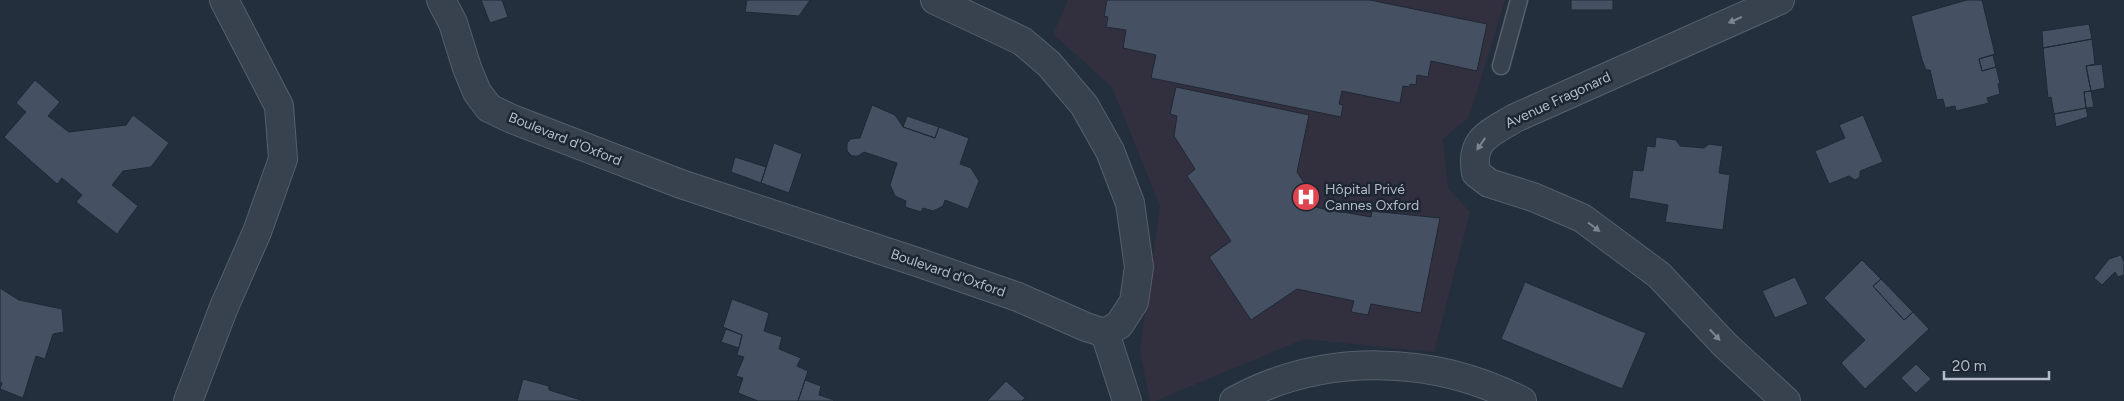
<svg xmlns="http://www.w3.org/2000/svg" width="2124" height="401" viewBox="0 0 2124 401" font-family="Figtree,sans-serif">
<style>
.medical{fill:#32303f}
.building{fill:#455162;stroke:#1f2835}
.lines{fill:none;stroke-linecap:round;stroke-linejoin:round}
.lane-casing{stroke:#565f6c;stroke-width:19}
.street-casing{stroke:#565f6c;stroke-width:30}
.lane{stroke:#38414e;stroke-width:16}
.street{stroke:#38414e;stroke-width:28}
.oneway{fill:#7c8592}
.labels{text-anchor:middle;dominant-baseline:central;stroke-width:5;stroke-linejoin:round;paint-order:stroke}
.street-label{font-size:14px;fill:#b4bcc9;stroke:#1d2633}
.poi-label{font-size:14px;fill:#b4bcc9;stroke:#1d2633;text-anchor:start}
</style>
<rect width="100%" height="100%" fill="#242f3e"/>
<path class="medical" d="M1068,0H1505L1469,117L1443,139L1448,188L1470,212L1434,352L1304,339L1155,401H1150L1140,352L1160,206L1112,87L1053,34Z"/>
<path class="building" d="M481,0H502L508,17L490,23Z
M747,0H810L799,16L745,12Z
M1107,0H1370L1487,24L1477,71L1431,61L1428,77L1417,75L1416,85L1410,84V87L1403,86L1400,103L1342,91L1339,104L1343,105L1341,117L1151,78L1156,55L1123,48L1126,30L1106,27L1108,17L1104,16Z
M1571,0H1613V10H1571Z
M1967,0H1982L1995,54L1979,59L1982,71L1996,67L2000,83L1998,84L2000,94L1987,98L1989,103L1956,111L1955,106L1945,108L1943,99L1937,100L1930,70H1926L1922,60L1911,16Z
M2089,24L2092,39L2043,48L2042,31Z
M2092,39L2095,64L2086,66L2091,91L2084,92L2086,108L2054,114L2051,97L2048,98L2043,48Z
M1993,55L1996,67L1982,71L1979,59Z
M2102,64L2105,88L2091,91L2086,66Z
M35,80L60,102L48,116L69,132L126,125L133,115L169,143L151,167L123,171L112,185L138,206L117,234L76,202L82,195L62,178L57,184L4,137L26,112L16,103Z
M1176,87L1309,115L1297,172L1315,199L1314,207L1371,217L1372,211L1440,218L1421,313L1371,304L1368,315L1351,312L1354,301L1297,289L1251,320L1209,257L1231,241L1187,176L1195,169L1174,136L1177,116L1170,114Z
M2091,91L2094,107L2086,108L2084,92Z
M872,105L895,115L903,127L935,138L939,127L969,138L960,164L971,168L979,181L968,209L945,200L943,206L933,211L923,208L921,212L905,207L906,201L895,196L890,185L897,163L864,152L858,156H852L847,151V143L851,139L860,138Z
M2086,108L2088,117L2056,127L2054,114Z
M1863,115L1883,162L1860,171V177L1855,180L1849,176L1829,184L1815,151L1845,138L1839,125Z
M907,116L939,127L935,138L903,127Z
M1656,137L1676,140L1680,146L1704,148L1709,144L1723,146L1719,173L1730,175L1723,230L1665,222L1668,205L1629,198L1633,170L1643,171L1647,146L1655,147Z
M774,143L802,154L789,193L761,183Z
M735,157L766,167L761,183L731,172Z
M2121,255L2124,262V275L2118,277L2115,272L2102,285L2094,278L2109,259Z
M1862,260L1881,279L1873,286L1904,320L1913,312L1929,329L1865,389L1841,363L1865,340L1824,298Z
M1795,277L1808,304L1775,318L1762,291Z
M1881,279L1913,312L1904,320L1873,286Z
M1525,282L1646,333L1622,389L1501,339Z
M0,288L19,300L62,309L64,332L53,334L45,359L36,356L23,398L0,389L2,383L0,382Z
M732,299L769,313L764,331L782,337L779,349L801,358L797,366L808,371L798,401H758L738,393L743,378L736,376L744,357L737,355L742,335L723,327Z
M726,329L742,335L739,348L721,342Z
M1916,364L1931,379L1916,393L1901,378Z
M523,379L549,386V390L584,401H517Z
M805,380L821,386L819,395L834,400V401H798Z
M1006,381L1025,398L1022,401H987Z"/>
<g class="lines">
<defs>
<path id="lane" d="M1501,66L1519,0"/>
<path id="street" d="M441,0L453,23L467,68L477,92L489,108L512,119L681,184L917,262L1018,297L1086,327L1105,333L1119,325L1134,302L1139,267L1130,203L1110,151L1084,105L1049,64L1022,41L935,0
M1780,0L1515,118C1489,134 1470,139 1476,173L1489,183L1533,197L1582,218L1659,275L1725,345L1786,401
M1105,333L1127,401
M188,401L224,307L257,232L283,159L279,106L224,0
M1234,401C1323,352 1433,355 1522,401"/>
</defs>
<use href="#lane" class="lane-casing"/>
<use href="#street" class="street-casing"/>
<use href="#lane" class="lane"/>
<use href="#street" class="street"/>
</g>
<defs><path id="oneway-solid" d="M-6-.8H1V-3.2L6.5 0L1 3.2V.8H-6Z" transform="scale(1.25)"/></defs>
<g class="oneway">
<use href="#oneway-solid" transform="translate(1735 20) rotate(156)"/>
<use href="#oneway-solid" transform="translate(1481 144) rotate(125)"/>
<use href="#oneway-solid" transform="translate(1594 227) rotate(37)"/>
<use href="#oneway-solid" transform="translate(1715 335) rotate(47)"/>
</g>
<defs>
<symbol id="hospital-disc" viewBox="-11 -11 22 22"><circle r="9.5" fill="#e0444e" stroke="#1d2633"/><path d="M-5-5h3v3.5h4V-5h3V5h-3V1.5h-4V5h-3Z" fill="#fff"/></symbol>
</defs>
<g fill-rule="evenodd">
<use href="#hospital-disc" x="1290" y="181" width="32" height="32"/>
</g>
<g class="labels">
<g class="street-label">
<text transform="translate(1558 100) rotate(-25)">Avenue Fragonard</text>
<text transform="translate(565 139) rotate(22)">Boulevard d'Oxford</text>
<text transform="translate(948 273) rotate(19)">Boulevard d'Oxford</text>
</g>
<g class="poi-label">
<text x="1325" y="189">Hôpital Privé<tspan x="1325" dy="16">Cannes Oxford</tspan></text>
</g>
</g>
<path d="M1944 371v8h105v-8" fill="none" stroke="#b4bcc9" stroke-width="2.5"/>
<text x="1952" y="371" font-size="15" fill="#b4bcc9" stroke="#1d2633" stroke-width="4" paint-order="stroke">20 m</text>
</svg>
